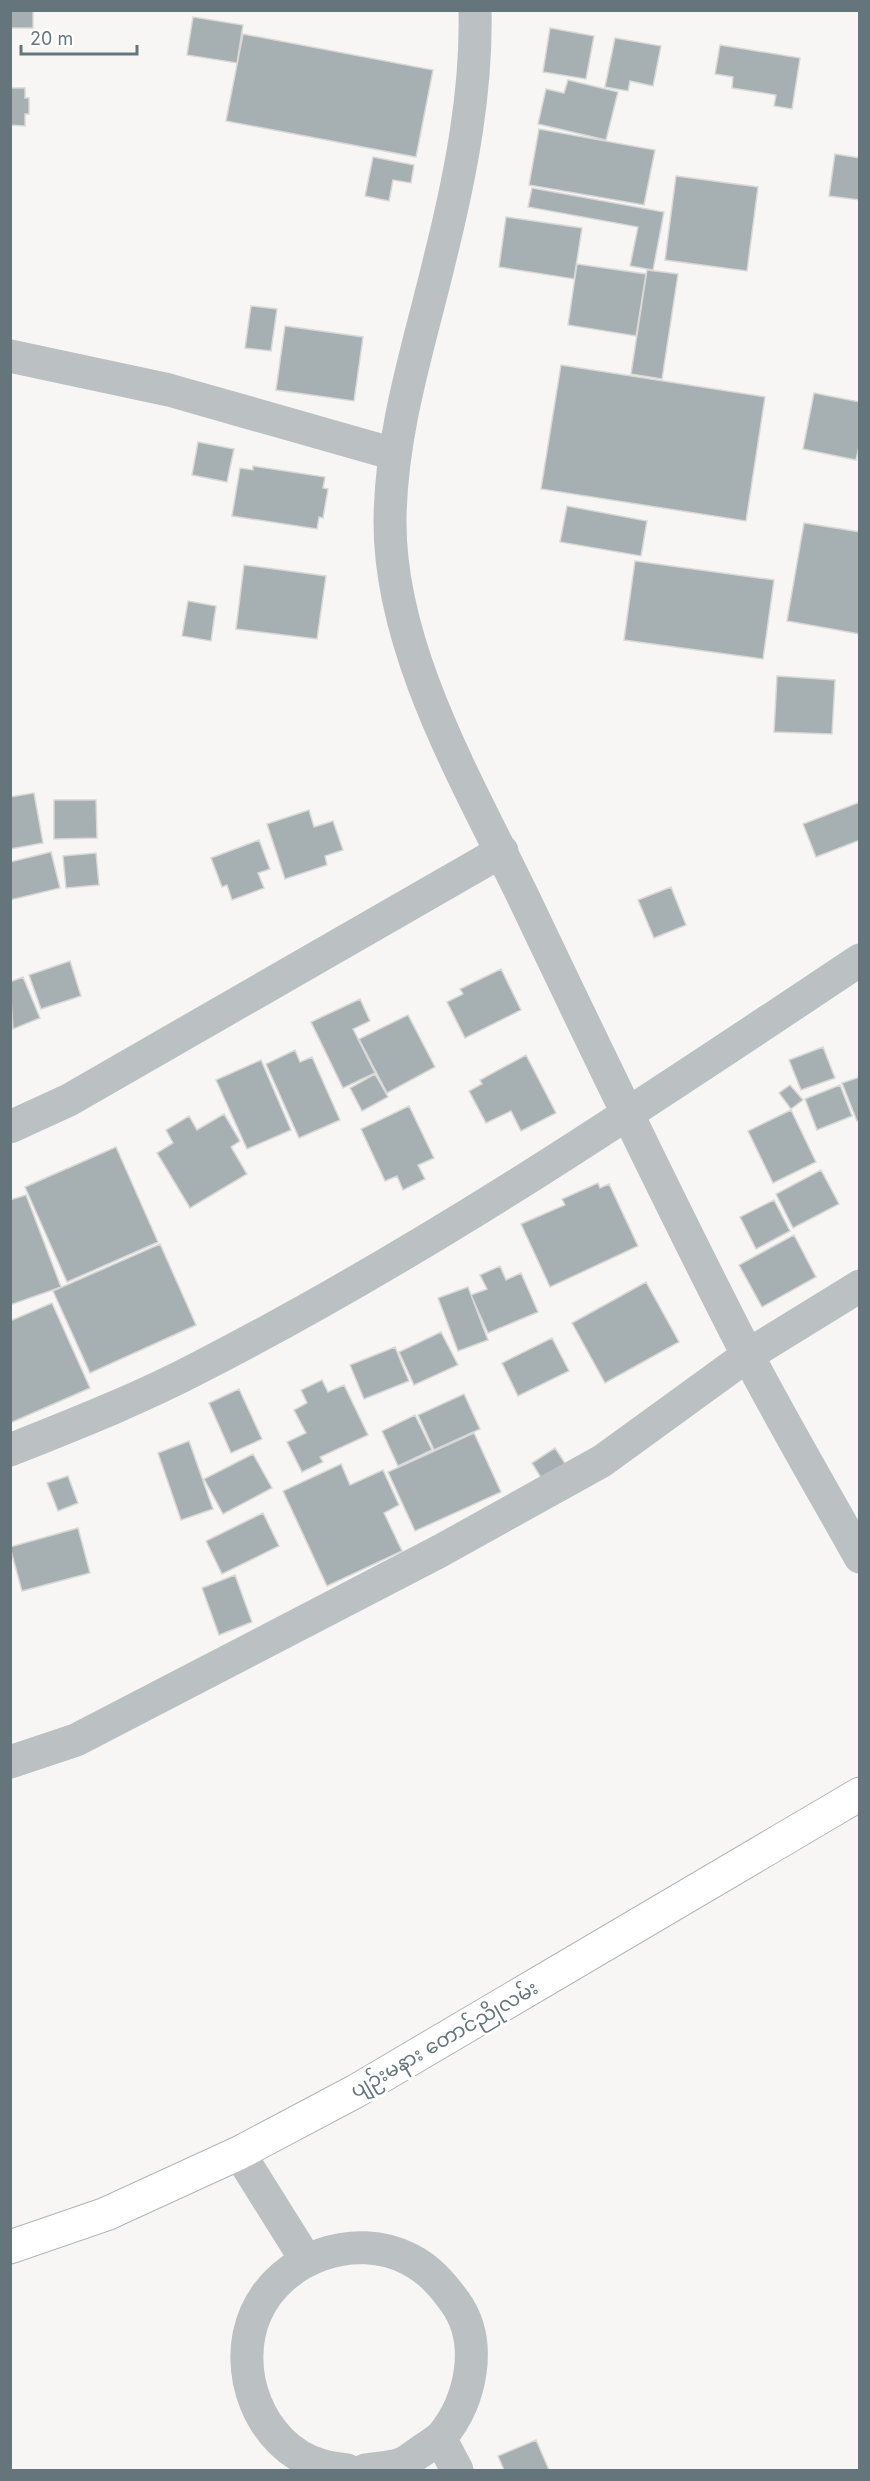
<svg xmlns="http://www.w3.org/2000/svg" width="870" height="2481" viewBox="0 0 870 2481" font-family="Inter,'Noto Sans Myanmar',sans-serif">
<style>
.building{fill:#a6afb2;stroke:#d8d8d6;stroke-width:1.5}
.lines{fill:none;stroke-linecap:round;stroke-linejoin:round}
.primary-casing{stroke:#afb5b8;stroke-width:35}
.street{stroke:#bbc1c3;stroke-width:33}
.primary{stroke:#fff;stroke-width:33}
.labels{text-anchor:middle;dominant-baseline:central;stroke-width:6;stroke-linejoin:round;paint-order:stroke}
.street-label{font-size:20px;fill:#64767c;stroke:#fff}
</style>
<rect width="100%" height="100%" fill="#f7f6f4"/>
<path class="building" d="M10,10H33V28H10Z
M193,17L243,25L237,63L187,55Z
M550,28L594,36L586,79L543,72Z
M243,34L433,70L416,157L226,121Z
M615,38L661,46L653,86L630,81L628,91L605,87Z
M720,45L800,58L792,109L774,106L776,95L732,88L733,77L715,74Z
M568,80L618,92L606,140L538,124L546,89L564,93Z
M10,88H25V98H29V114H25V126L10,125Z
M539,129L655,150L644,205L529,185Z
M835,154L860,158V200L829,196Z
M373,157L414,165L411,183L393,180L389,201L365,196Z
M676,176L758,187L747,271L665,260Z
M532,188L664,212L653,270L630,266L638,227L528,207Z
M506,217L582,228L574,279L499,267Z
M577,264L646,274L636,336L568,325Z
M647,270L678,274L662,379L631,374Z
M251,306L277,309L271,351L245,348Z
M285,326L363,337L354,401L276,390Z
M561,365L765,397L746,521L541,489Z
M814,393L860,402V442L856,460L803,449Z
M198,442L234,449L227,482L192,475Z
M253,466L325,477L323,488L328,489L323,518L319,517L317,529L232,516L240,468L253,470Z
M567,506L647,521L641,556L560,542Z
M804,523L860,532V634L787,621Z
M635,561L774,580L763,659L624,640Z
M244,565L326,576L317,639L236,629Z
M188,601L216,606L211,641L182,636Z
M777,676L835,680L832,734L774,732Z
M34,793L43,843L10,849V797Z
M54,800H96L97,838L54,839Z
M860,802V840L816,857L803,824Z
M309,810L314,827L333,821L343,850L325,856L327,865L285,879L267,824Z
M259,840L270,869L258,873L264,888L232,900L227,885L222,887L211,858Z
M51,852L60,888L10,900V862Z
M96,853L99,885L66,888L63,856Z
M671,887L686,925L654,938L638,900Z
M70,961L81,996L41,1009L29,975Z
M501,969L521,1010L465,1038L447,1002L463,994L460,989Z
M23,977L40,1018L13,1029L10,982Z
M360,999L370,1021L353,1029L375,1073L343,1088L311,1022Z
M408,1015L435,1067L387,1093L359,1039Z
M823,1047L835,1078L801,1090L789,1060Z
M295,1050L300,1062L312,1057L340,1120L299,1138L266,1064Z
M526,1055L556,1113L521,1131L511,1111L486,1123L469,1091L482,1084L480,1080Z
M261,1060L291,1130L247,1149L216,1080Z
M375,1074L388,1097L362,1111L350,1088Z
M860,1077V1120L857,1121L842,1083Z
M790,1085L803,1100L791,1109L779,1093Z
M840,1085L852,1116L817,1130L805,1099Z
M409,1106L434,1158L418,1165L425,1179L403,1190L397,1176L385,1181L361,1129Z
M791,1110L816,1162L773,1183L748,1131Z
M224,1114L240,1141L231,1147L247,1174L190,1208L157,1153L173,1143L166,1130L189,1116L197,1130Z
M116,1147L158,1242L67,1282L25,1187Z
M821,1170L839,1204L793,1228L776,1194Z
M598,1183L600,1188L609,1184L638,1246L550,1287L521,1224L565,1205L562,1199Z
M26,1195L61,1287L10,1305V1200Z
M774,1200L790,1231L756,1249L740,1217Z
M794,1235L816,1277L762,1307L739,1265Z
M160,1244L196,1325L90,1373L53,1291Z
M500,1266L506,1280L521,1273L538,1312L488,1333L471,1295L487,1289L480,1275Z
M646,1282L679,1342L605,1383L572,1323Z
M468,1287L488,1340L458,1351L438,1298Z
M52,1303L90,1388L10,1423V1321Z
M441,1332L458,1365L414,1385L399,1352Z
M552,1338L569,1371L518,1396L502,1363Z
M395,1347L409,1381L364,1399L350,1365Z
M322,1380L328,1392L344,1385L368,1435L320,1457L323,1462L302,1472L287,1442L306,1433L294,1410L307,1403L301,1390Z
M239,1389L262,1439L231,1453L209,1403Z
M464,1394L480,1429L434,1450L418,1415Z
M415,1415L432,1450L398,1466L382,1431Z
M474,1433L501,1492L415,1531L388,1472Z
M189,1441L213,1509L181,1520L158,1453Z
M555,1448L570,1471L546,1486L532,1463Z
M253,1454L272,1488L223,1514L204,1479Z
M341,1464L350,1485L383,1470L399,1505L384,1513L402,1551L327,1586L283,1491Z
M68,1476L78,1503L58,1511L47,1483Z
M263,1513L279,1546L222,1574L206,1541Z
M78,1528L90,1573L22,1591L10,1547Z
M235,1575L252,1622L219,1635L202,1588Z
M536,2440L549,2470H504L498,2456Z"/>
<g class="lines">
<defs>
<path id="primary" d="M10,2247L106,2214L239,2153L356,2091L860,1794"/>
</defs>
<use href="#primary" class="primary-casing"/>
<path class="street" d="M475,10C477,90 461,173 442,250C421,340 391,427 390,520C389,654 473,791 529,909C600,1058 671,1206 746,1352C782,1421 822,1489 860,1557
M10,356L169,390L394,454
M10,1127L69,1100L502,851
M10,1450C75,1424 139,1399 200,1367C430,1249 645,1103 860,960
M10,1762L76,1740L440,1551L602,1461L748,1355L860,1286
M239,2153L306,2260
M440,2438L457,2470
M347,2470C338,2469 329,2468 320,2465C259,2446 231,2369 256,2313C281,2257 355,2231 409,2259C429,2269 442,2284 455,2302C484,2342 471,2401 442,2436C436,2442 427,2447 420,2452C414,2456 407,2462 401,2464C390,2468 376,2468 365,2470"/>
<use href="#primary" class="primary"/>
</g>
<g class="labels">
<g class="street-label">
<text transform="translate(444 2039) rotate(-30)">ပျဉ်းမနား တောင်ညိုလမ်း</text>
</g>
</g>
<rect width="870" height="2481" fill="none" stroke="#64767c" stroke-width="24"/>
<path d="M21 45v9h116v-9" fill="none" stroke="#64767c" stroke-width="3"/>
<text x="30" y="45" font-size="18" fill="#64767c" stroke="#ffffff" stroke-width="4.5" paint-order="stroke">20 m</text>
</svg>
